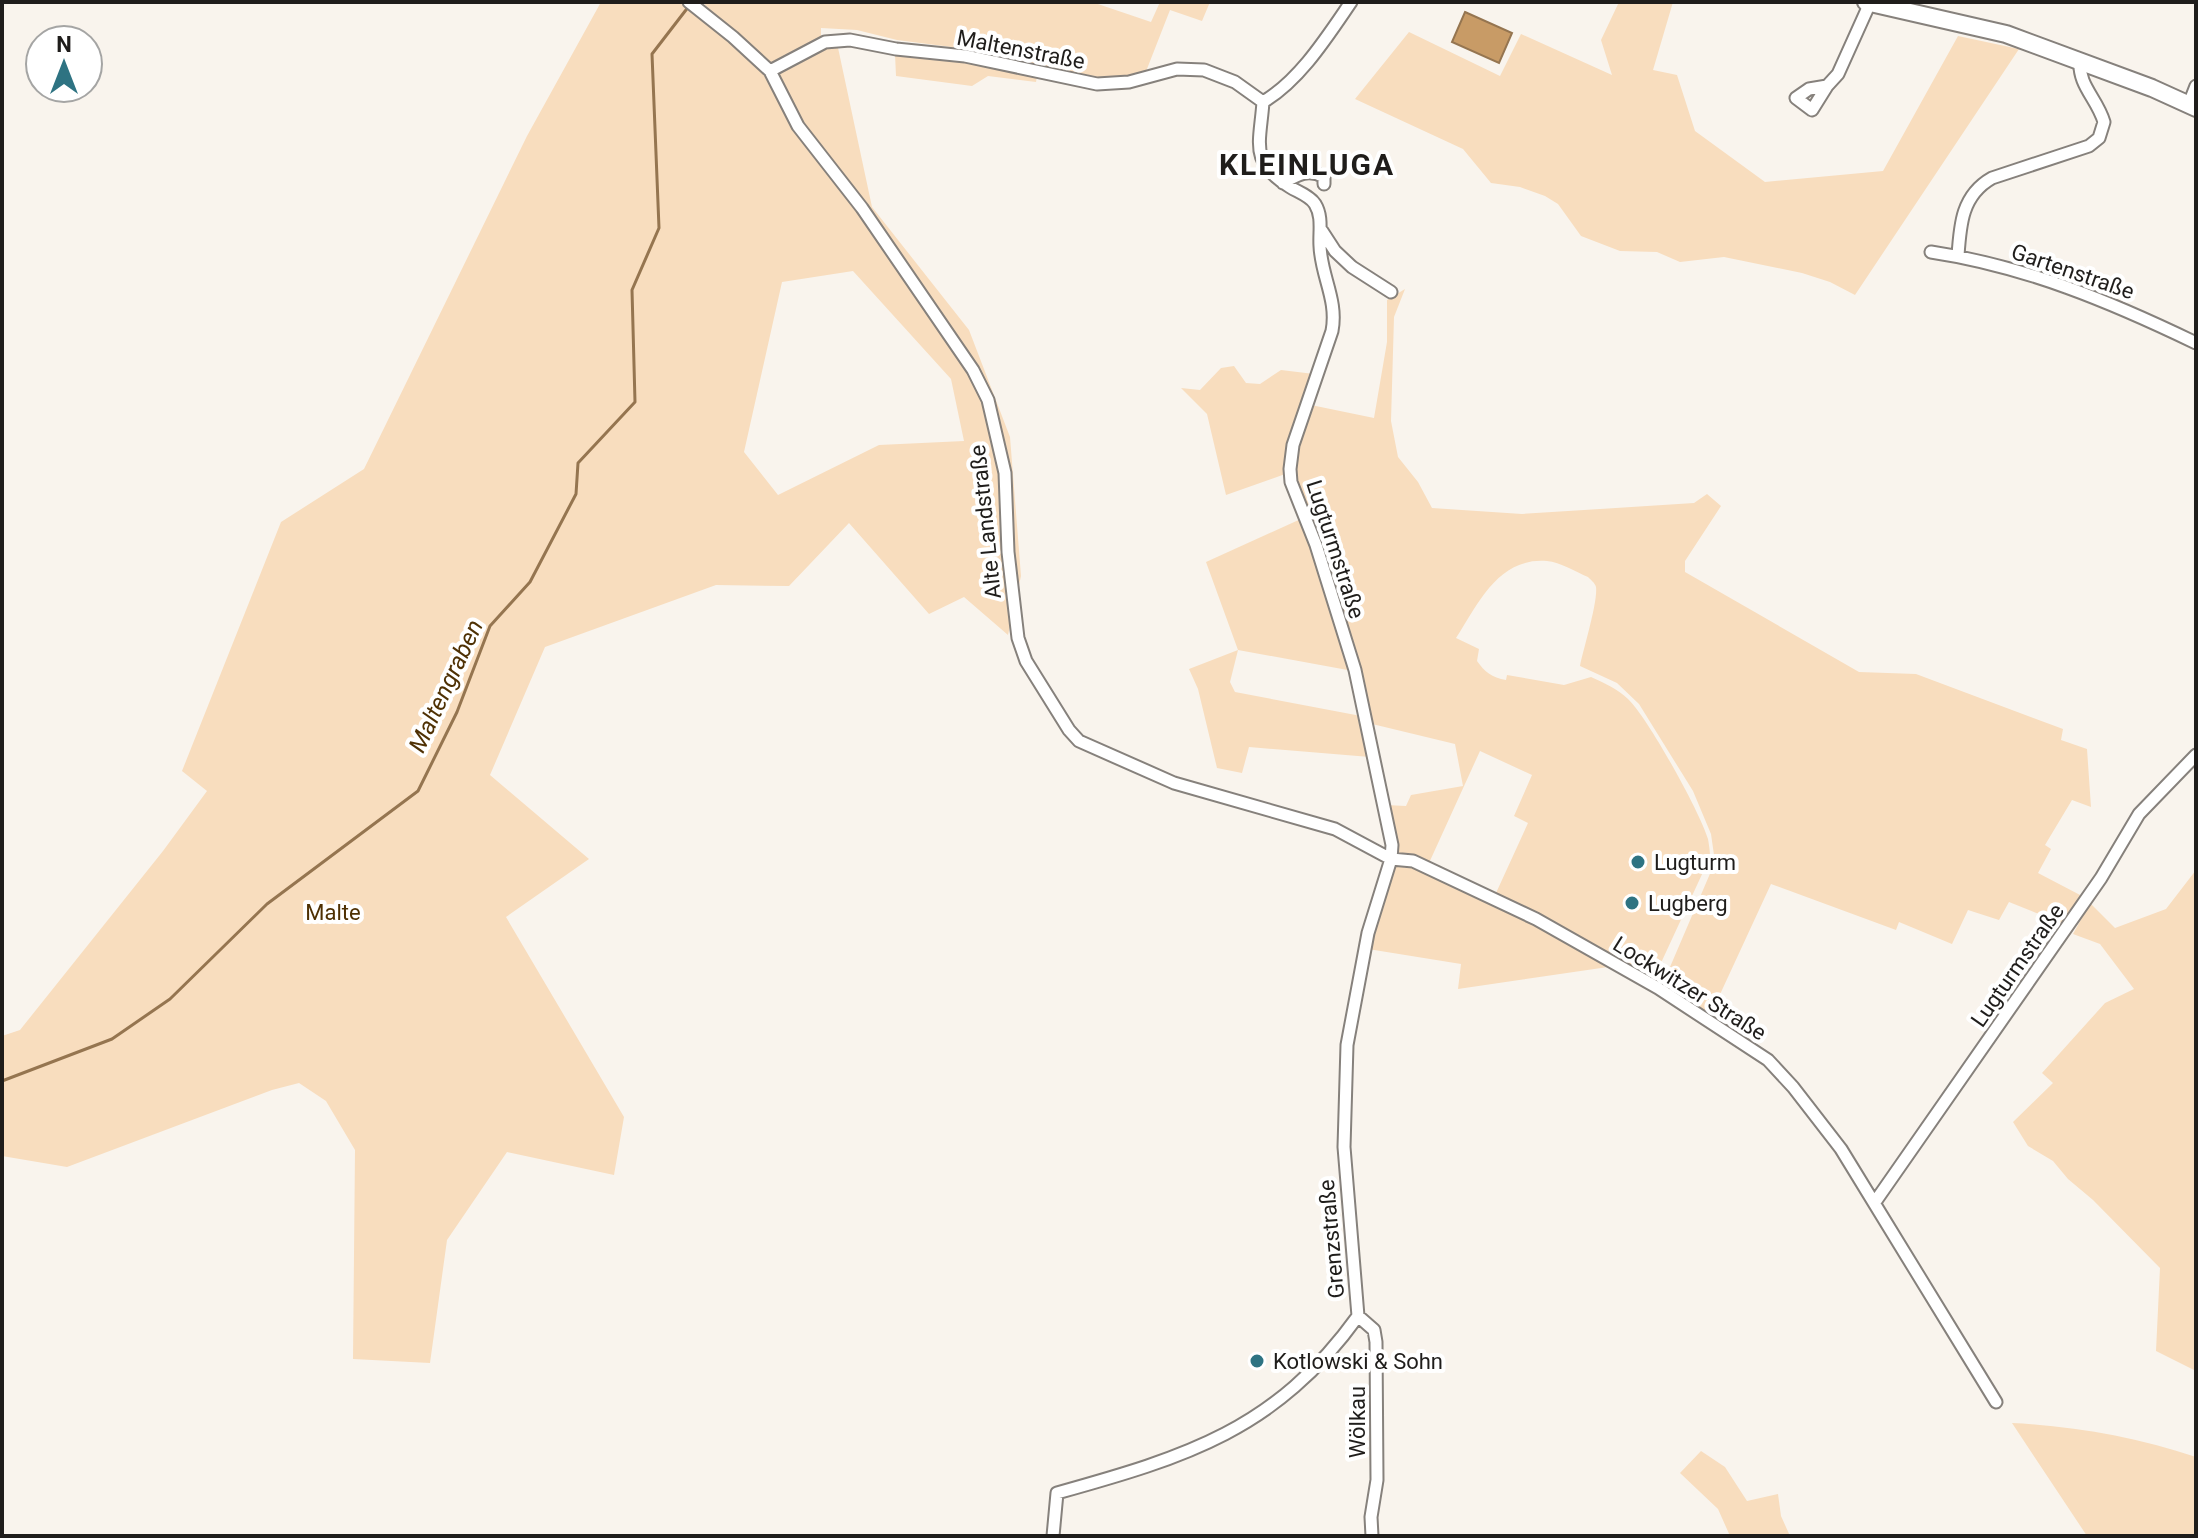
<svg xmlns="http://www.w3.org/2000/svg" width="2198" height="1538" viewBox="0 0 2198 1538" font-family="Roboto,sans-serif">
<rect width="100%" height="100%" fill="#f9f4ed"/>
<path fill="#f8ddbe" fill-rule="evenodd" d="M601,2h83l83,74 39,54 -31,-58 62,-29 35,164 97,123 41,107 11,139 -13,59 -44,-38 -35,17 -80,-91 -60,63 -73,-1 -171,62 -55,128 99,84 -83,58 118,200 -10,58 -107,-23 -60,88 -17,123 -77,-4 2,-209 -29,-49 -27,-18 -27,7 -205,77 -65,-11v-120l18,-6 143,-179 44,-60 -25,-20 99,-249 83,-53 163,-333zM853,271l98,108 13,62 -85,4 -101,50 -34,-43 38,-170z
M702,2h390l59,20 9,-20h50l-8,19 -32,-11 -25,64 -48,6 -130,-31 -70,-9 -40,-10 -36,-2v11l-46,27 -6,-1z
M1619,2h54l-20,68 24,5 18,56 70,51 118,-11 75,-135 61,13 -164,246 -25,-13 -28,-9 -78,-16 -44,5 -23,-10 -37,-1 -39,-15 -23,-32 -13,-8 -25,-9 -29,-4 -28,-34 -108,-50 54,-67 91,44 21,-42 91,41 -11,-35z
M895,54l71,8 71,14 -1,6 -48,-6 -16,10 -76,-10z
M1405,289l-11,28 -3,104 7,36 20,25 14,26 90,6 172,-11 13,-9 14,12 -36,55v11l174,100 57,2 147,55 -2,11 26,9 4,58 -19,-7 -27,45 6,4 -13,24 44,23 -16,29 -57,-23 -10,18 -31,-10 -16,34 -53,-22 -3,8 -125,-46 -61,132 -42,-25 -1,-17 48,-112 -4,-28 -18,-43 -54,-87 -22,-21 -37,-17c3,-16 18,-64 16,-79 -1,-4 -5,-7 -8,-10 -12,-5 -28,-15 -41,-16 -49,-4 -69,43 -91,77l23,11 -2,12c7,10 15,17 29,19l1,-5 57,10 27,-8c13,6 27,12 37,22 20,19 72,113 80,140 1,6 2,12 2,18l-56,121 -9,2 -149,-87 32,-70 -14,-7 18,-41 -52,-24 -51,112 -16,-9 -17,-1 -10,-48 20,1 5,-11 52,-9 -8,-42 -87,-21 -73,-237 -1,-33 17,-48 63,13 13,-76v-42z
M1234,366l12,17 14,1 21,-14 33,4 -26,99 -62,22 -19,-81 -26,-26 19,2 21,-22z
M1303,518l50,153 -115,-21 -8,32 5,10 126,24 9,41 -121,-10 -7,26 -25,-5 -19,-79 -9,-20 49,-19 -32,-88z
M1412,865l123,58 73,44 -150,22 3,-25 -93,-15 27,-82z
M2196,870v501l-40,-20 4,-83 -67,-68 -25,-21 -15,-18 -25,-15 -15,-24 40,-39 -11,-10 63,-70 29,-14 -34,-45 -27,-10 17,-31 25,25 51,-19z
M2012,1423c62,3 125,14 184,34v79h-109z
M1701,1451l24,16 22,34 31,-7 3,22 9,20h-60l-12,-27 -38,-36z"/>
<path fill="#c89b66" stroke="#957550" stroke-width="2" d="M1465,12l47,21 -13,30 -47,-21z"/>
<g fill="none" stroke-linecap="round" stroke-linejoin="round">
<path stroke="#957550" stroke-width="3" d="M2,1081l110,-42 58,-40 97,-95 151,-113 39,-79 33,-86 40,-44 46,-88 2,-31 57,-61 -3,-112 27,-62 -7,-174 37,-48"/>
<g stroke="#86817c" stroke-width="15">
<path id="minor" d="M689,2l44,35 37,34 28,55 64,82 111,162 15,30 17,73 3,79 10,86 8,23 43,69 10,11 95,42 161,46 56,30 22,2 123,58 122,69 110,72 25,27 48,62 155,253
M770,71l55,-29 25,-2 46,9 69,7 132,28 32,-2 48,-13 27,1 31,12 28,20
M1827,86l-15,24 -16,-12 13,-9 18,-3 11,-12 32,-71
M1263,102c37,-22 64,-65 88,-100
M2189,104l7,-18
M1283,183c14,-8 25,-15 41,-6v7
M1322,231l13,20 17,16 39,25
M1931,252c94,14 180,50 265,91
M1958,256c2,-32 4,-61 34,-78l97,-32 10,-8 5,-16c-7,-24 -26,-36 -24,-62
M1875,1202l226,-324 38,-64 57,-59
M1358,1316l16,14 2,12 1,138 -6,37 1,19
M1053,1536l4,-43c129,-36 219,-63 301,-177l-14,-169 3,-102 21,-112 23,-74 1,-14 -37,-175 -39,-125 -25,-63 -1,-13 3,-24 39,-114c6,-31 -11,-55 -12,-85 -1,-14 3,-29 -5,-42 -5,-8 -17,-12 -25,-17 -41,-25 -30,-43 -27,-85"/>
</g>
<g stroke="#86817c" stroke-width="20">
<path id="secondary" d="M1866,2l140,32 146,54 44,20"/>
</g>
<use href="#minor" stroke="#fff" stroke-width="11"/>
<use href="#secondary" stroke="#fff" stroke-width="16"/>
</g>
<g fill="#2e7382" stroke="#fff" stroke-width="3">
<circle cx="1638" cy="862" r="8"/>
<circle cx="1632" cy="903" r="8"/>
<circle cx="1257" cy="1361" r="8"/>
</g>
<g text-anchor="middle" stroke-width="8" stroke-linejoin="round" paint-order="stroke">
<g font-size="22" fill="#1f1d1b" stroke="#fff">
<text transform="translate(1021 49) rotate(11)" y="8">Maltenstraße</text>
<text transform="translate(2073 271) rotate(19)" y="8">Gartenstraße</text>
<text transform="translate(985 522) rotate(-96)" y="8">Alte Landstraße</text>
<text transform="translate(1336 549) rotate(72)" y="8">Lugturmstraße</text>
<text transform="translate(2017 965) rotate(-55)" y="8">Lugturmstraße</text>
<text transform="translate(1690 988) rotate(32)" y="8">Lockwitzer Straße</text>
<text transform="translate(1331 1239) rotate(-95)" y="8">Grenzstraße</text>
<text transform="translate(1357 1422) rotate(-90)" y="8">Wölkau</text>
</g>
<g font-size="22" fill="#1f1d1b" stroke="#fff" text-anchor="start">
<text x="1654" y="870">Lugturm</text>
<text x="1648" y="911">Lugberg</text>
<text x="1273" y="1369">Kotlowski &amp; Sohn</text>
</g>
<g font-size="22" fill="#4e3003" stroke="#fff">
<text x="333" y="920">Malte</text>
</g>
<g font-size="24" font-style="italic" fill="#4f3104" stroke="#fff">
<text transform="translate(446 686) rotate(-65)" y="8">Maltengraben</text>
</g>
<g font-size="30" font-weight="bold" letter-spacing="2" fill="#1f1d1b" stroke="#fff">
<text x="1307" y="175">KLEINLUGA</text>
</g>
</g>
<rect width="2198" height="1538" fill="none" stroke="#1f1d1b" stroke-width="8"/>
<g transform="translate(64 64)"><circle r="38" fill="#ffffff" stroke="#a5a5a4" stroke-width="2"/>
<path d="M0-6L14 30L0 20L-14 30Z" fill="#2e7382"/>
<text y="-12" font-size="22" font-weight="bold" text-anchor="middle" fill="#1f1d1b">N</text>
</g>
</svg>
